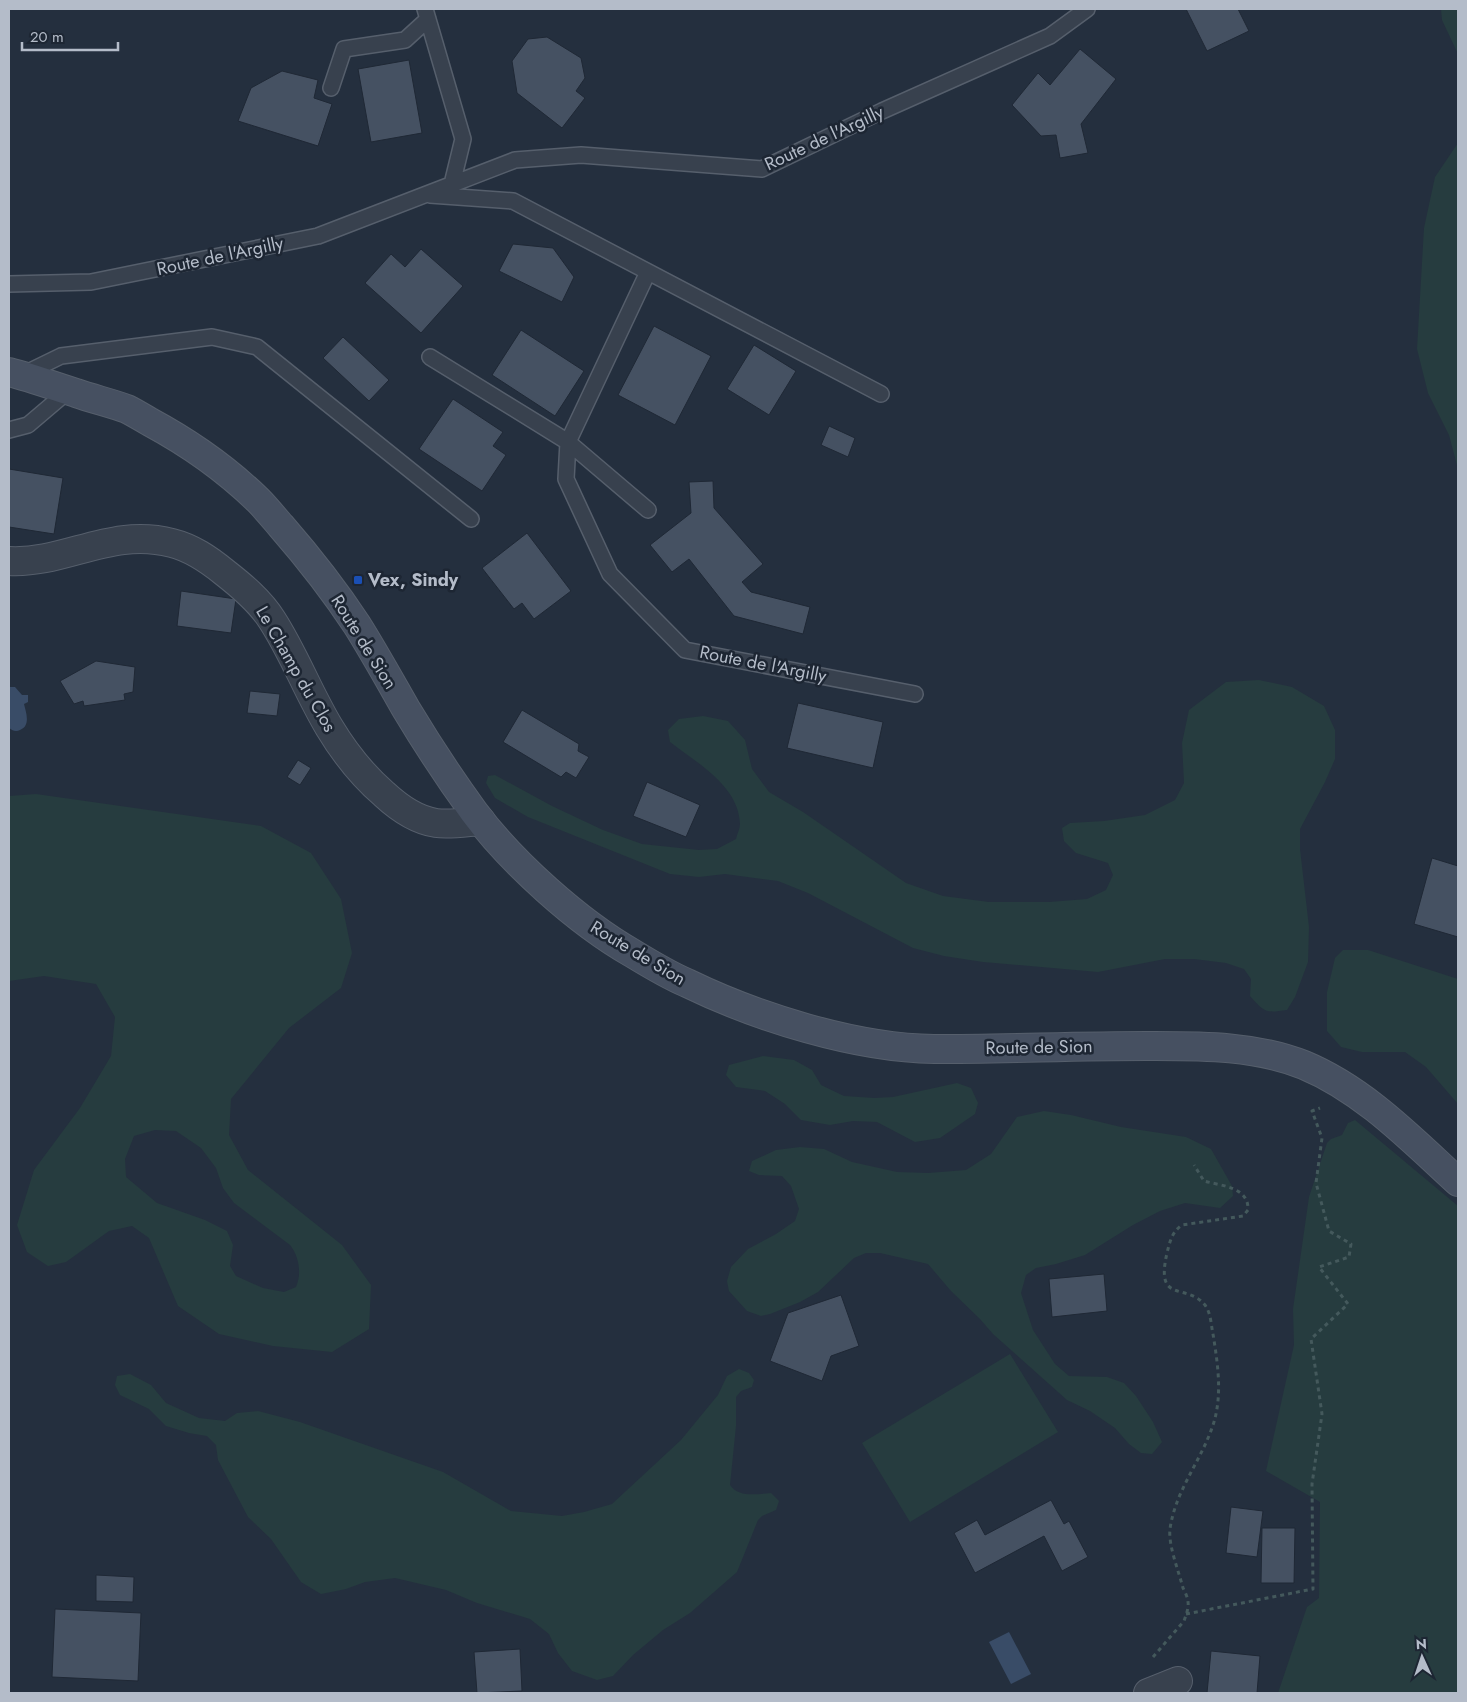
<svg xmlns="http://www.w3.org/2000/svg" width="1467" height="1702" viewBox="0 0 1467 1702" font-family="Jost,sans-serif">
<rect width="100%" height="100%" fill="#242f3e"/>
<path fill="#263c3f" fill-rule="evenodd" d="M1441,9h17v45l-16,-34z
M1458,143v326l-9,-34 -21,-42 -11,-44 7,-121 11,-51z
M1259,680l33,7 32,19 11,24v29l-10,23 -25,47v20l9,78 -1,35 -13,35 -8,13c-21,3 -22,3 -37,-14l1,-17 -7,-10 -18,-6 -32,-4h-29l-67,13 -115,-10 -39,-6 -31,-8 -105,-55 -30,-12 -53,-7 -26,3 -29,-3 -142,-57 -33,-19 -9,-15 2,-7 7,-1 57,31 51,24 39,14 57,6 18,-1 19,-10c1,-5 4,-10 4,-15 -1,-38 -43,-61 -70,-82l-2,-12 11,-11 24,-3 25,5 17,19 7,29 17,23 34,20 103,71 37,13 46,6h60l38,-3 19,-9 7,-15 -5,-12 -32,-10 -12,-12 -2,-13 8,-5 34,-2 41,-6 30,-15 9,-17 -2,-40 7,-33 37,-28z
M36,794l225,32 50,27 30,46 11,54 -11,35 -52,40 -58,71 -2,36 19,35 94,75 29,40 -2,44 -37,23 -59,-6 -54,-12 -41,-28 -29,-68 -17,-12 -23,5 -43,31 -18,4 -21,-14 -10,-27 17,-55 46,-62 31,-52 4,-39 -19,-33 -52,-8 -35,5v-185zM155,1130l21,1 25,17 15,20 7,20 11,15 56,42c9,11 12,29 6,42l-12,5 -21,-4 -27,-12 -6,-10 3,-21 -6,-14 -22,-11 -48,-17 -31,-26 -1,-18 9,-23z
M1343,950h25l90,29v125l-32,-37 -21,-15h-43l-21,-5 -14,-16v-39l8,-34z
M763,1056l31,4 18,10 9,15 23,11 30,2 19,-1 64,-14 14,5 7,15 -3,11 -35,24 -25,4 -38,-20 -24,-1 -23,4 -29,-5 -16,-16 -20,-13 -29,-4 -10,-12 3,-10z
M1044,1111l27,4 50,12 65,10 25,12 21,37 1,10 -13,12 -35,-5 -25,8 -27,14 -48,30 -29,9 -20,4 -10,7 -5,18 12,37 22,34 14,12 38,1 17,6 12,13 17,26 9,20 -10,12 -11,-1 -12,-9 -14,-16 -25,-17 -23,-11 -74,-66 -13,-15 -29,-28 -23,-27 -48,-11h-14l-12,5 -36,34 -18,10 -30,12 -9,2 -14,-5 -18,-20 -2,-10 4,-14 17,-18 28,-15 19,-13 4,-12 -8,-23 -9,-10 -23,-1 -10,-4 3,-10 24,-11 24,-3 24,2 28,13 45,10 31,1 38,-3 25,-16 26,-37z
M1355,1120l103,86v487h-180l29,-86 12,-9 1,-96 -54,-31 28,-126 -1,-36 16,-112 18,-54 4,-4 11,-4 6,-12z
M1010,1354l48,78 -148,90 -48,-79z
M739,1369l10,4 5,7 -2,7 -11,4 -5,6v29l-6,59c9,13 27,9 41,8l8,8 -3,9 -14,6 -4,4 -21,52 -47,41 -27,17 -30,25 -20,21 -16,4 -25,-9 -14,-18 -9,-19 -19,-15 -53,-16 -31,-13 -51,-12 -30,4 -19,7 -25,5 -20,-12 -30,-43 -23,-22 -30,-57 -2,-15 -9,-9 -18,-3 -23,-7 -17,-17 -29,-14 -5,-10 2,-9 13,-2 21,11 15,18 33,15 26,3 12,-8 21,-2 42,11 143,50 68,39 51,5 22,-4 28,-8 69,-64 37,-45 9,-19z"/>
<path fill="#394c67" d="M9,687h6l7,8h6v7l-4,2c2,8 7,22 -4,26 -4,2 -7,1 -11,-2z
M1009,1632l22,42 -20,10 -22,-42z"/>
<path fill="#455162" stroke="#1f2835" d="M1186,9h52l11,22 -42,20z
M547,37l34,21 4,20 -9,13 9,7 -23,30 -45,-35 -5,-32 16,-22z
M1080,49l36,30 -35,45 7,29 -28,5 -4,-23 -15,1 -29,-31 26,-32 12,12z
M409,60l13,73 -51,9 -13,-73z
M282,71l36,9 -4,18 18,6 -14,42 -80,-25 13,-33z
M513,244l40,4 21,29 -12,25 -63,-31z
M421,249l42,37 -42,47 -56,-50 26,-29 14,13z
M654,326l57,30 -36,69 -57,-30z
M521,330l63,41 -29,45 -63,-41z
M343,337l46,43 -20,21 -46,-43z
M754,345l42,26 -27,44 -42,-26z
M453,399l50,33 -10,14 13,9 -24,36 -63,-42z
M829,426l26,12 -7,19 -27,-12z
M9,469l54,9 -9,56 -45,-7z
M713,481l1,27 49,56 -21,18 9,10 59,15 -7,27 -69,-18 -45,-57 -17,13 -22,-27 41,-32 -2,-31z
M527,533l44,58 -37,28 -12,-16 -8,6 -32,-41z
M181,591l55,8 -5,34 -54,-7z
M96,661l39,6 -2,25 -9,2 1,6 -41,6 -1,-5 -9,3 -14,-23z
M250,691l30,3 -3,22 -30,-3z
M798,703l85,19 -10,46 -86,-20z
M522,710l57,34 -1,7 11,6 -13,21 -10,-6 -5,5 -58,-35z
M298,760l13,8 -11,17 -13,-8z
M647,782l53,23 -14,32 -53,-21z
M1432,858l26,8v71l-44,-13z
M1104,1274l3,37 -55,6 -3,-38z
M841,1295l18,51 -28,10 -9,25 -52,-20 18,-48z
M1051,1500l13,24 5,-3 19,36 -26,14 -18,-35 -69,37 -21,-40 23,-13 8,15z
M1231,1507l32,4 -6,46 -31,-4z
M1262,1528h33l-1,55h-33z
M96,1575l38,2 -1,25 -37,-1z
M55,1609l86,4 -3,68 -86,-4z
M520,1649l2,42 -45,2 -3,-41z
M1211,1651l49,5 -3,37h-50z"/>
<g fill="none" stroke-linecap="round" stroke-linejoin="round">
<g stroke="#565f6c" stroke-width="18">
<path id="service" d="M425,9l38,130 -11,45
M331,88l13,-39 61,-9 23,-21
M430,195l83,6 368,193
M648,272l-80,170 -2,37 44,95 75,76 230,44
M9,284l82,-2 227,-46 197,-76 66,-5 181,14 120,-58 168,-75 37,-27
M430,357l138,85 80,68
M22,375l39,-19 151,-19 45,10 214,172
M9,430l19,-5 40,-34"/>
</g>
<g stroke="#565f6c" stroke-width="30">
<path id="minor" d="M9,561c57,3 102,-34 163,-18 20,5 36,16 52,29 18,14 36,29 48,48 22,34 36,72 57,107 15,25 33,48 55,67 14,13 32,26 52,29 14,2 31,-1 45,-2
M1148,1693l30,-12"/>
</g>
<g stroke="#565f6c" stroke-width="30">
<path id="secondary" d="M9,372c23,6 45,14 67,21 17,6 35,10 51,16 8,4 16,9 23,13 39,21 76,47 108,78 8,8 16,18 23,26 27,31 53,64 76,99 17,27 33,56 49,84 21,35 44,70 68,103 38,51 104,110 158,141 18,11 36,22 55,30 70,34 168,65 247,66 71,0 141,-3 212,-3 53,0 108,-1 158,19 60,25 107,74 154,117"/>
</g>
<path stroke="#44595c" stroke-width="3" stroke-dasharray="4 4" stroke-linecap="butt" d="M1186,1614l127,-25 -1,-105 10,-70 -11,-75 37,-35 -29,-37 30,-10 2,-13 -22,-13 -13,-48 6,-45 -10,-27 8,-3
M1153,1657l31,-36c2,-6 5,-13 4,-19 0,-4 -3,-10 -5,-14 -4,-16 -15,-43 -13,-59 5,-37 30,-67 42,-101 11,-30 6,-63 1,-94 -2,-9 -2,-21 -8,-29 -19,-23 -50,0 -38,-52 3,-12 5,-21 15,-28l61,-9 5,-6c1,-23 -26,-24 -44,-29l-10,-16"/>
<use href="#service" stroke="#38414e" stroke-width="15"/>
<use href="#minor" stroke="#38414e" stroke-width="28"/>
<use href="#secondary" stroke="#465061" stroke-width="28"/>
</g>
<rect fill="#1a4fb4" stroke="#1d2633" stroke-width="2" x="353" y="575" width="10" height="10" rx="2.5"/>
<g text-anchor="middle" stroke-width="5" stroke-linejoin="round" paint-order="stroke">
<g font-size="18" fill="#b4bcc9" stroke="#1d2633">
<text transform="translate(824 138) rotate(-25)" y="6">Route de l'Argilly</text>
<text transform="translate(220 256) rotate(-12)" y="6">Route de l'Argilly</text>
<text transform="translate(364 642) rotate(58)" y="6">Route de Sion</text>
<text transform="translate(763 664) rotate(11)" y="6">Route de l'Argilly</text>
<text transform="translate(296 669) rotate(60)" y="6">Le Champ du Clos</text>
<text transform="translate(638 953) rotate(31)" y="6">Route de Sion</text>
<text transform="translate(1039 1047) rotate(-1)" y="6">Route de Sion</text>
</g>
<g font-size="18" font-weight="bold" fill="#b4bcc9" stroke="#1d2633" text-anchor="start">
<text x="368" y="586">Vex, Sindy</text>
</g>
</g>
<rect width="1467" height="1702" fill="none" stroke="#b4bcc9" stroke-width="20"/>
<g transform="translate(1422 1657) rotate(357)" stroke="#1d2633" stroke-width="4" paint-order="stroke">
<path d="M0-4L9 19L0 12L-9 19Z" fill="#b4bcc9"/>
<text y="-8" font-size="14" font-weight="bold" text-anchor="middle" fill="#b4bcc9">N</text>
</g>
<path d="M22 42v8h96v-8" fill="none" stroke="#b4bcc9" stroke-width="2.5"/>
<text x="30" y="42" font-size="15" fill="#b4bcc9" stroke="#1d2633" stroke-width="4" paint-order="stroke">20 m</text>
</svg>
